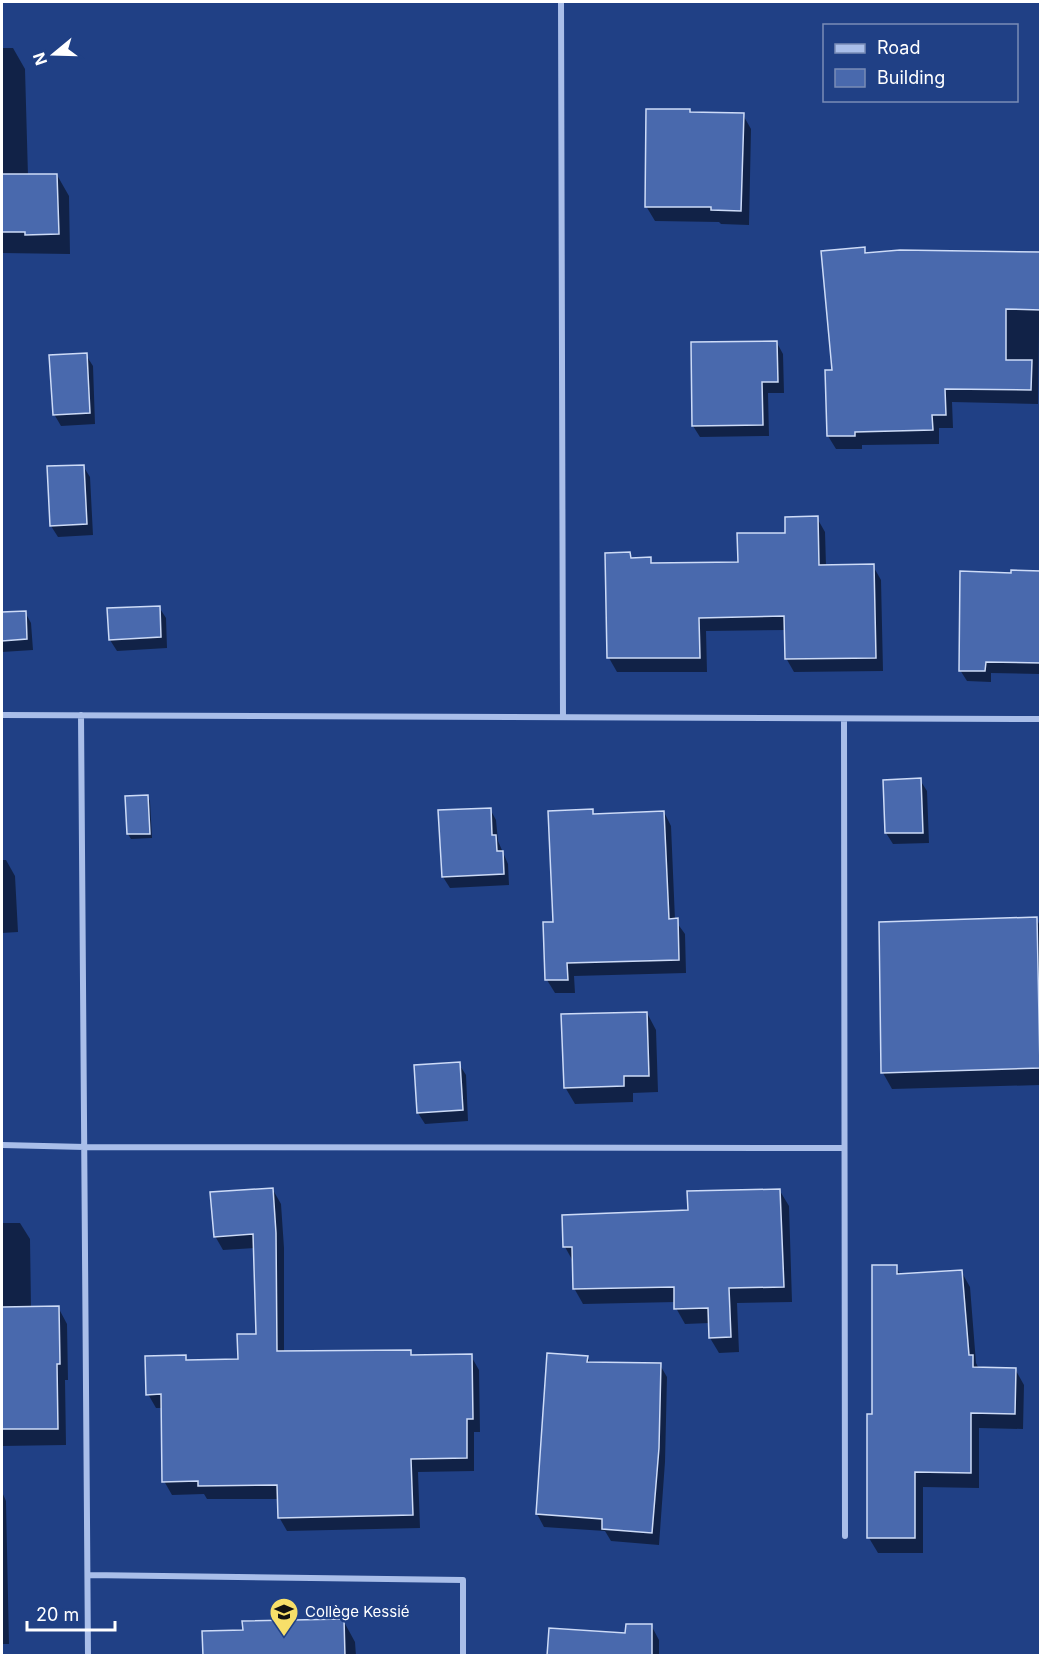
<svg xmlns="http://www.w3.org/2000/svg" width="1042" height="1657" viewBox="0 0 1042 1657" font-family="Inter,sans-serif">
<rect width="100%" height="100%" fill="#204085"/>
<path fill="#0007" d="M2,48h11l12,21 3,107 29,-1 12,21 1,58 -68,-1z
M691,113l52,2 8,14 -2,96 -28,-1 -2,-2 -64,-1 -9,-15z
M864,249l3,5 173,-1 -2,151 -86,-2 1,26h-14v16l-77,1v4h-26l-8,-13 5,-64z
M777,343l6,11 1,39h-16l1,43 -69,1 -7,-11z
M86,355l7,11 2,58 -34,2 -7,-12z
M83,466l7,11 3,58 -35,2 -7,-11z
M817,518l8,14 1,34h47l8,14 2,91 -89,1 -8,-14v-28l-80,1 1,41h-90l-8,-14 21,-104 3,5h17l3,6 86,-2z
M1040,572v102l-49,-1v9l-24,-1 -7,-11 52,-96z
M159,607l7,11 1,30 -50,3 -7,-11z
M25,612l6,11 2,27 -31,2v-39z
M920,780l7,11 2,52 -36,1 -7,-11z
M147,796l3,5 2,37 -21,1 -3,-5z
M490,809l6,11 2,21 10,23 1,21 -59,3 -7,-11z
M592,811l3,5 69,-4 7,14 4,94 10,14 1,39 -112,3 1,17h-20l-8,-13 7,-57z
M2,860h4l9,16 3,56 -16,1z
M1036,918l4,8v159l-148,4 -9,-16z
M647,1013l9,17 2,62 -25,1v9l-58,2 -10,-17z
M459,1064l7,11 2,46 -43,3 -7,-11z
M273,1190l8,14 3,44v104h126l3,5 58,-1 8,14 1,62h-6v39l-56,1 2,56 -133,3 -8,-14v-18h-72l-3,-5 -32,1 -8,-14 -2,-73h-6l-8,-14 37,-37 3,4 52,-1 17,-25 -2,-87 -32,2 -8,-14z
M780,1191l9,15 3,96 -55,1 2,49 -20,1 -9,-15v-15l-25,1 -9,-16v-6l-93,2 -9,-16v-25l-9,-16 124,-36z
M2,1223h18l10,16 1,69 27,-1 9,17 1,56h-3l1,65 -64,1z
M896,1267l5,8 60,-4 9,16 6,76 3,6h36l9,16 -1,44 -44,-1v60l-56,-1v66h-45l-9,-15 5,-122z
M587,1357l4,7 69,1 7,12 -2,85 -6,83 -48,-4 -6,-10 -61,-4 -7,-13z
M2,1492l4,9 3,143h-7z
M343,1620l12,22 1,14h-151l39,-25z
M651,1625l8,15v16h-110l78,-22z"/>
<path fill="#4969ad" stroke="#cddbf7" stroke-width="1.5" d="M646,109h44v3l54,1 -3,98 -30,-1v-3h-66z
M2,174h55l2,60 -34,1v-3h-23z
M865,247v6l35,-3 141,2v58l-35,-1v51h26l-1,30 -86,-1 1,26h-14l1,15 -78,2v4h-28l-2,-66h7l-11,-119z
M777,341l1,41h-16l1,43 -71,1 -1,-84z
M87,353l3,60 -37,2 -4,-60z
M84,465l3,59 -37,2 -3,-60z
M818,516l1,49 55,-1 2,94 -91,1 -1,-43 -85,2 1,40h-93l-2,-105 25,-1 1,6 20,-1v6l87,-1 -1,-29h48v-16z
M1011,570l30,1v92l-55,-1 -1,9h-26l1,-100 51,2z
M160,606l1,31 -52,3 -2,-32z
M26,611l1,28 -25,2v-29z
M921,778l2,55h-38l-2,-53z
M148,795l2,39h-23l-2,-38z
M491,808l1,27h4l1,16h6l1,23 -62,3 -4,-67z
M593,809v5l71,-3 5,108 9,-1 1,42 -112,3 1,17h-23l-2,-58h10l-5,-111z
M1037,917l3,151 -159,5 -2,-151z
M647,1012l2,64h-25v10l-60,2 -3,-74z
M460,1062l3,48 -46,3 -3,-48z
M273,1188l3,45 1,118 134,-1v5l61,-1 1,65h-6v39l-56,1 2,56 -135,3 -1,-33 -79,1v-5l-36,1 -1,-88 -15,1 -1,-39 41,-1v5l52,-1 -1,-25h19l-3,-100 -39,3 -4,-45z
M780,1189l4,98 -55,1 2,49 -22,1 -1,-30 -34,1v-22l-101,2 -1,-42h-9l-1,-32 126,-5 -1,-19z
M872,1265h25v9l65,-4 7,85h4v12l43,1 -1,46 -44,-1v60l-56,-1v66h-48v-124h5z
M59,1306l1,58h-3l1,65h-56v-122z
M547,1353l41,3 -1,6 74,1 -2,85 -7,85 -50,-4v-10l-66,-5z
M344,1619l1,37h-142l-1,-25 41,-1 -1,-9z
M626,1624h26v32h-105l2,-28 76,5z"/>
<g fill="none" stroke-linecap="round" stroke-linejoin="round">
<path stroke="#a9bee9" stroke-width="6" d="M561,2l2,715
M2,715l1038,4
M81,715l7,941
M844,719l1,817
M2,1145l83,2 759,1
M88,1575l375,5v76"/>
</g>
<defs>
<g id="university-pin" transform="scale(1.5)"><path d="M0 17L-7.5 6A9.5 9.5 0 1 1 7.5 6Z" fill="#f7df69" stroke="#204085"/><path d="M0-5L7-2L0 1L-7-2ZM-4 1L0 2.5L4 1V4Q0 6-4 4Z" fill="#111"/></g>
</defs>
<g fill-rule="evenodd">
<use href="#university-pin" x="284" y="1612"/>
</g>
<g text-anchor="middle" stroke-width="5" stroke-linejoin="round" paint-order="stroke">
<g font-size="15" fill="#fff" stroke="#204085" text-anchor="start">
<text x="305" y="1617">Collège Kessié</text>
</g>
</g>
<rect width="1042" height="1657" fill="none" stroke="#ffffff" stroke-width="6"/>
<rect x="823" y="24" width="195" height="78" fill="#204085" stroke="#798cb6" stroke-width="1.5"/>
<rect x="835" y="44" width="30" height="9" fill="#a9bee9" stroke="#798cb6" stroke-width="1.5"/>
<text x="877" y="54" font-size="18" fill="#ffffff">Road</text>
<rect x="835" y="69" width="30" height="18" fill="#4969ad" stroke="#798cb6" stroke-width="1.5"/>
<text x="877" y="84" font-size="18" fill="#ffffff">Building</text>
<g transform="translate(54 54) rotate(251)" stroke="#204085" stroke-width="4.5" paint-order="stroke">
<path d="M0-4.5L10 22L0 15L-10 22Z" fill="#ffffff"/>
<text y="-9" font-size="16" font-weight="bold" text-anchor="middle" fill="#ffffff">N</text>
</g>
<path d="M27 1621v9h88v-9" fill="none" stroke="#ffffff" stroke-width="3"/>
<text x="36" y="1621" font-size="18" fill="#ffffff" stroke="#204085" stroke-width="4.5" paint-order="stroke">20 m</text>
</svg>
